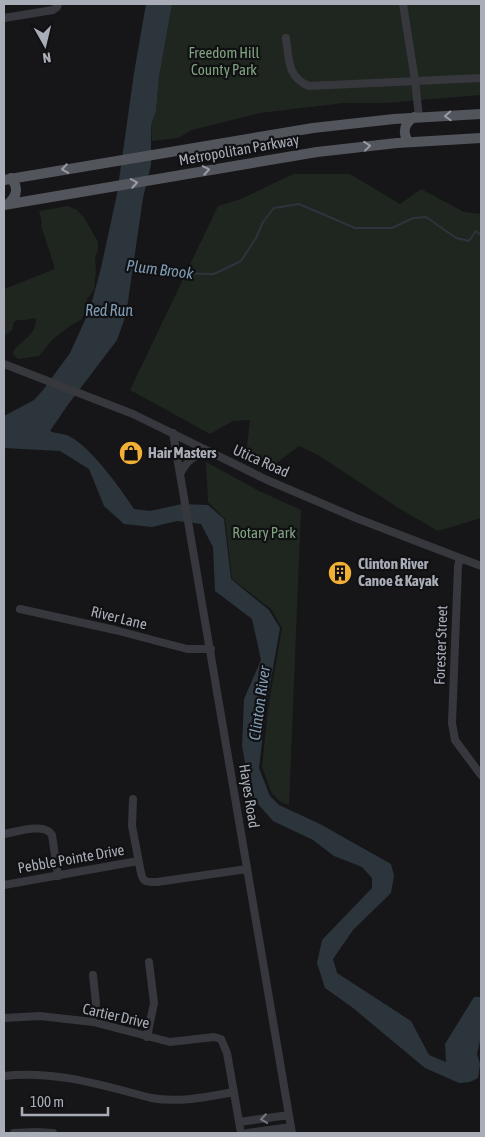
<svg xmlns="http://www.w3.org/2000/svg" width="485" height="1137" viewBox="0 0 485 1137" font-family="'Asap Condensed',sans-serif">
<rect width="100%" height="100%" fill="#161618"/>
<path fill="#1e261f" d="M172,4h309v91l-96,8h-41l-84,10 -68,17 -14,8 -26,3 -1,-16 5,-13 3,-35z
M293,174h57l50,30 21,-15 43,23 17,2v304l-43,13 -38,-22 -82,-54 -19,-9 -28,21 -25,-12 4,-35 -17,1 -23,13 -80,-44 88,-184 23,-7z
M68,206l9,4 8,9 13,23v9l-3,6 1,15 -2,18 -7,9 -1,13 -5,8 -11,6 -18,14 -13,16 -21,3 -5,-5v-2c9,-13 23,-16 23,-33l-2,-1 -9,2h-8l-3,2 -2,8 -8,6v-47l51,-20 -14,-44 1,-2 -3,-12z
M206,462l53,29 42,19 -12,295 -8,-3 -9,-8 -10,-27 6,-59 14,-80 -11,-19 -39,-30 -7,-60 -17,-17z"/>
<path fill="#2c353c" d="M146,4h26l-13,73 -3,35 -5,13v40l-8,33 -17,117 -9,25 -50,66 -17,25c6,3 13,2 19,5 22,11 51,52 65,73l16,2 32,-7 26,1 16,14 7,60 38,31 11,18 -14,80 -7,60 11,28 9,9 41,19 71,40 3,12 -3,17 -38,37 -20,29 4,14 74,48 18,34 17,7 -1,-18 29,-47h7v40l-4,17 3,10 -2,14 -8,4 -11,1 -34,-15 -72,-60 -28,-20 -8,-25 5,-23 50,-52v-10l-10,-11 -28,-11 -21,-16 -40,-19 -22,-25 -9,-50 2,-47 17,-39 -9,-41 -37,-28 -2,-44 -12,-23 -24,-3 -25,6 -28,-3 -20,-18 -15,-37 -29,-18 -56,-3v-32l30,-16 9,-10 27,-37 20,-44 11,-41 16,-74 17,-121z"/>
<g fill="none" stroke-linecap="round" stroke-linejoin="round">
<path stroke="#2c353c" stroke-width="2" d="M132,265l38,8 44,1 27,-13 15,-23 7,-16 11,-14 25,-4 56,24h37l21,-10 13,-1 30,21 13,3 7,-10 5,4"/>
<path stroke="#37383d" stroke-width="8" d="M403,4l12,76 4,37
M4,18l49,-8 4,-3 1,-3
M286,38c3,21 1,39 23,48l172,-8
M4,364l129,50 134,66 89,38 125,48
M173,433l119,700
M180,474c7,-13 13,-19 28,-22
M460,558l-2,8 -6,157 3,17 26,35
M20,609l95,21 72,19h24
M133,799l-1,27 9,47c2,10 7,9 16,9l90,-13
M4,834c12,-2 41,-12 48,1l6,41
M4,885l134,-24
M4,1018l36,-2 53,6 77,20 44,-5 7,2 6,14 14,80
M93,1022l3,-19 -3,-28
M147,1037l7,-34 -5,-41
M4,1076c50,-6 98,9 147,22 28,5 55,-1 83,-6
M239,1122l50,-7
M14,1133l22,-1 17,1
M248,1133l43,-6"/>
<path stroke="#53555c" stroke-width="10" d="M408,142c-6,-11 -4,-18 6,-25
M4,180l309,-52 81,-9 87,-5
M8,204c9,-8 11,-16 3,-26
M4,205l313,-53 80,-9 84,-5"/>
</g>
<defs><path id="oneway-chevron" d="M-2-3.5L2.5 0L-2 3.5" fill="none" stroke-width="1.6" stroke-linecap="round" stroke-linejoin="round" transform="scale(1.25)"/></defs>
<g stroke="#979ba6">
<use href="#oneway-chevron" transform="translate(448 116) rotate(177)"/>
<use href="#oneway-chevron" transform="translate(367 146) rotate(-6)"/>
<use href="#oneway-chevron" transform="translate(65 169) rotate(171)"/>
<use href="#oneway-chevron" transform="translate(206 170) rotate(-10)"/>
<use href="#oneway-chevron" transform="translate(134 183) rotate(-10)"/>
</g>
<use stroke="#757881" href="#oneway-chevron" transform="translate(264 1119) rotate(172)"/>
<defs>
<g id="shop-disc" transform="scale(1.25)"><circle r="9.5" fill="#f2b134" stroke="#111113"/><path d="M-5-2.5h2.3a2.7 3.5 0 0 1 5.4 0H5L5.5 6h-11ZM-1.5-2.5h3a1.5 2.3 0 0 0-3 0Z" fill="#111"/></g>
<g id="building-disc" transform="scale(1.25)"><circle r="9.5" fill="#f2b134" stroke="#111113"/><path d="M-4-6H4V6H1V3H-1V6H-4ZM-2.5-4.3h1.7v1.8h-1.7ZM.8-4.3h1.7v1.8H.8ZM-2.5-1h1.7V.8h-1.7ZM.8-1h1.7V.8H.8Z" fill="#111"/></g>
</defs>
<g fill-rule="evenodd">
<use href="#shop-disc" x="131" y="453"/>
<use href="#building-disc" x="340" y="573"/>
</g>
<g text-anchor="middle" stroke-width="4.5" stroke-linejoin="round" paint-order="stroke">
<g font-size="15" fill="#7fa381" stroke="#111113">
<text x="224" y="58">Freedom Hill<tspan x="224" dy="17">County Park</tspan></text>
<text x="264" y="538">Rotary Park</text>
</g>
<g font-size="15" fill="#a8adb8" stroke="#111113">
<text transform="translate(239 150) rotate(-10)" y="5">Metropolitan Parkway</text>
<text transform="translate(261 461) rotate(24)" y="5">Utica Road</text>
<text transform="translate(119 618) rotate(14)" y="5">River Lane</text>
<text transform="translate(441 645) rotate(-88)" y="5">Forester Street</text>
<text transform="translate(249 796) rotate(81)" y="5">Hayes Road</text>
<text transform="translate(71 859) rotate(-10)" y="5">Pebble Pointe Drive</text>
<text transform="translate(116 1016) rotate(13)" y="5">Cartier Drive</text>
</g>
<g font-size="15" font-weight="bold" fill="#a8adb8" stroke="#111113" text-anchor="start">
<text x="148" y="458">Hair Masters</text>
<text x="358" y="569">Clinton River<tspan x="358" dy="17">Canoe &amp; Kayak</tspan></text>
</g>
<g font-size="16" font-style="italic" fill="#7f9bb3" stroke="#111113">
<text transform="translate(160 269) rotate(7)" y="6">Plum Brook</text>
<text x="109" y="316">Red Run</text>
<text transform="translate(259 703) rotate(-82)" y="6">Clinton River</text>
</g>
</g>
<rect width="485" height="1137" fill="none" stroke="#a8adb8" stroke-width="10"/>
<g transform="translate(45 45) rotate(172)" stroke="#111113" stroke-width="4" paint-order="stroke">
<path d="M0-4L9 19L0 12L-9 19Z" fill="#a8adb8"/>
<text y="-8" font-size="14" font-weight="bold" text-anchor="middle" fill="#a8adb8">N</text>
</g>
<path d="M22 1107v8h86v-8" fill="none" stroke="#a8adb8" stroke-width="2.5"/>
<text x="30" y="1107" font-size="15" fill="#a8adb8" stroke="#111113" stroke-width="4" paint-order="stroke">100 m</text>
</svg>
